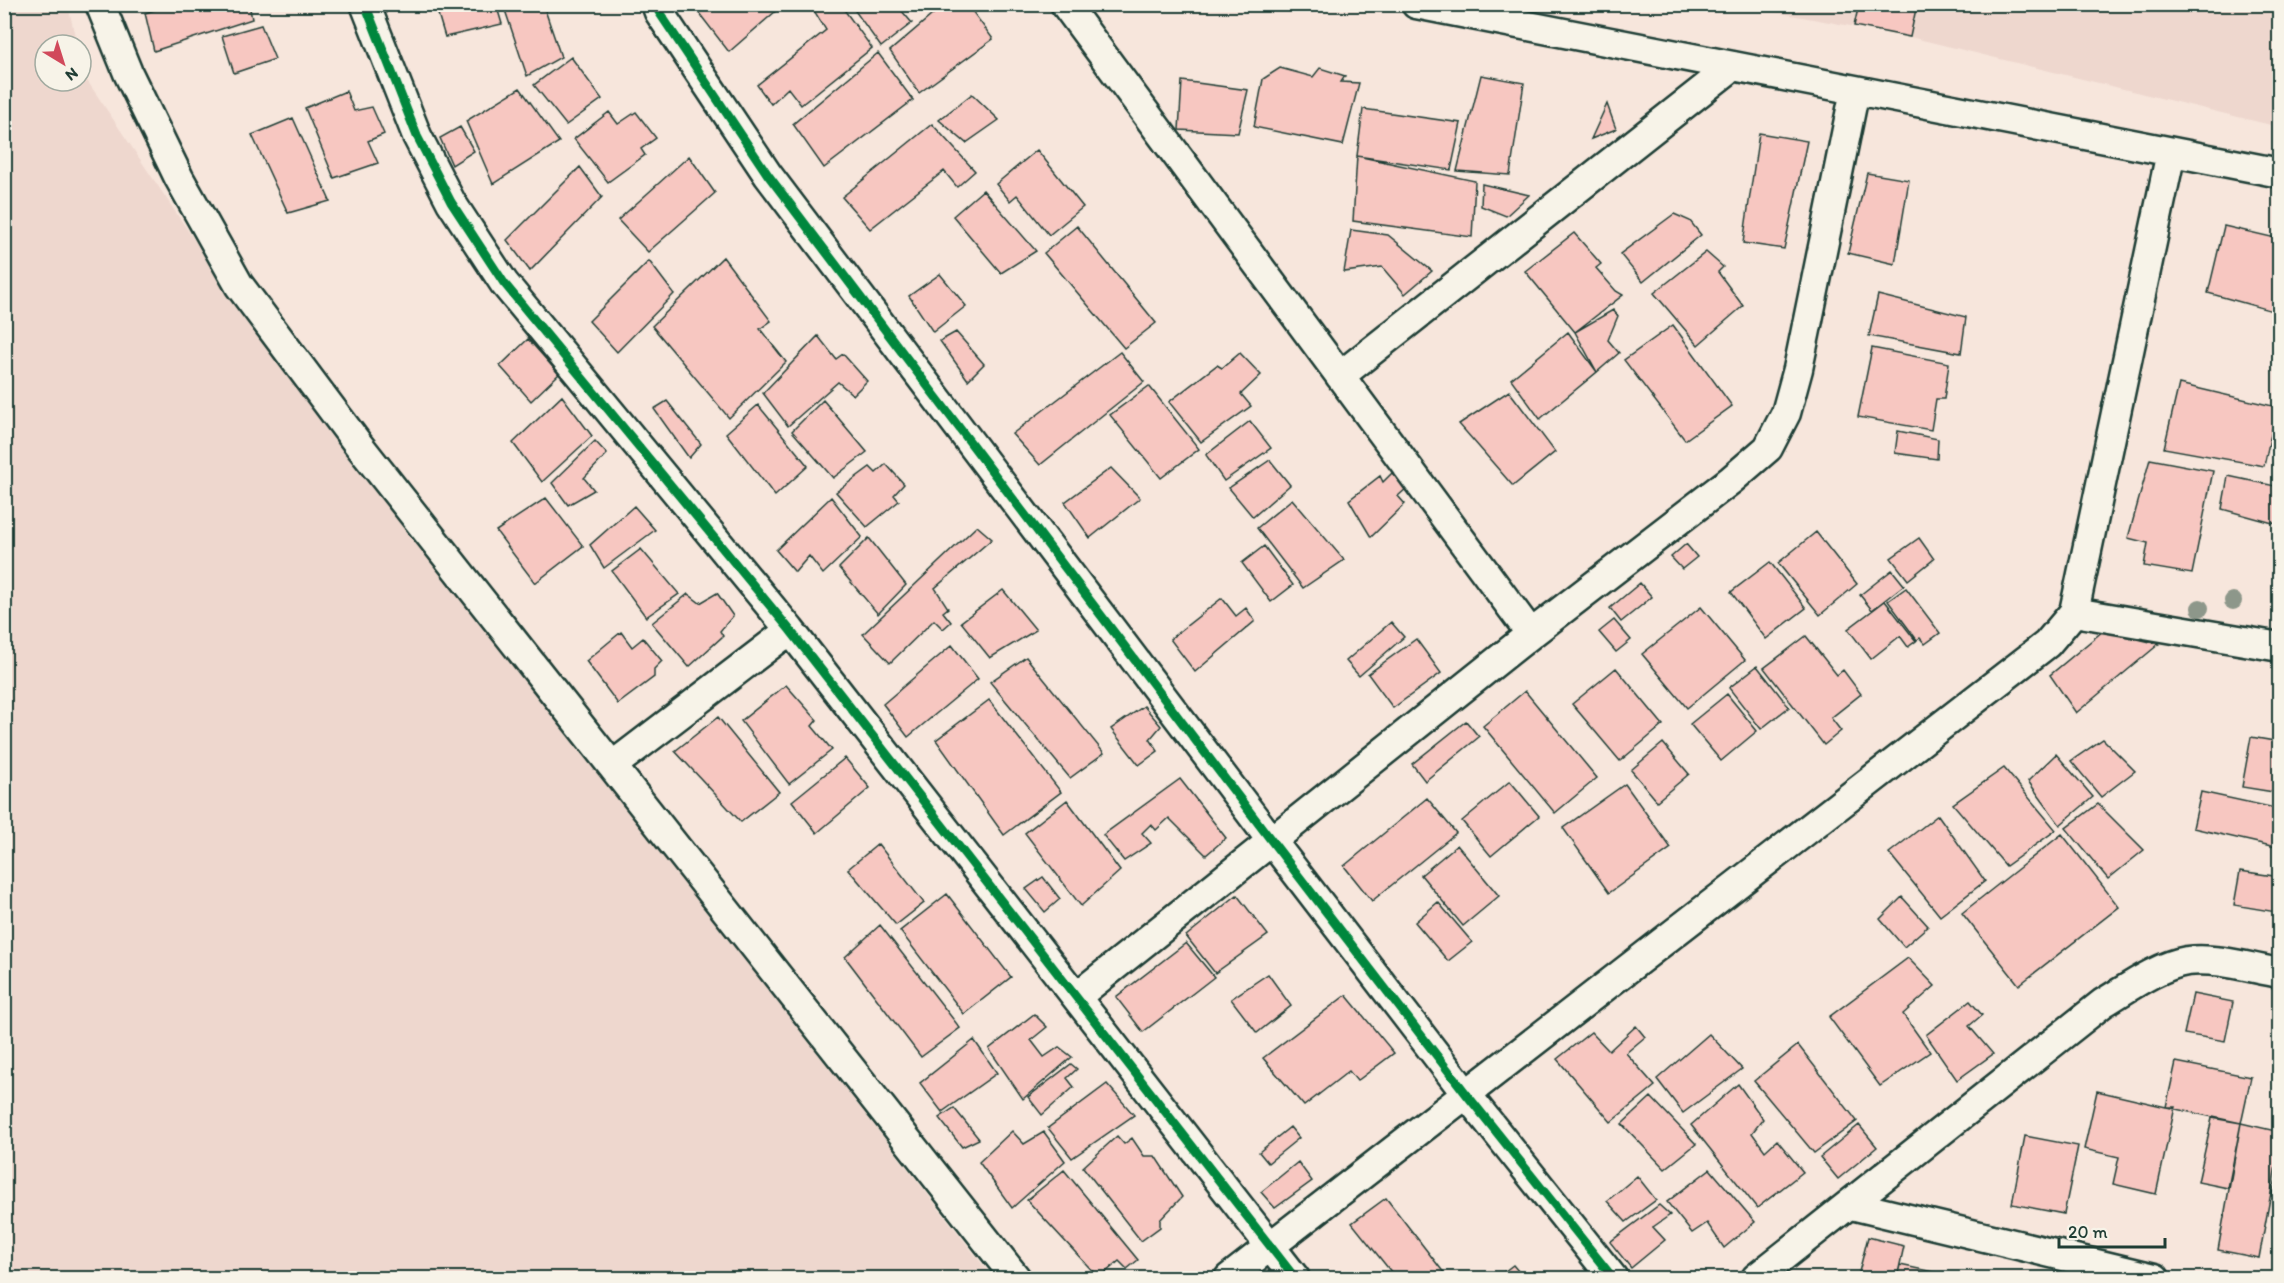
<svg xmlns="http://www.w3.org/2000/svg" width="2284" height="1283" viewBox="0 0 2284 1283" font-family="Itim,sans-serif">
<rect width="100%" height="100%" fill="#f7e6dc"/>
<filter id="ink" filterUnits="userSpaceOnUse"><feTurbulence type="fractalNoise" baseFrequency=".0167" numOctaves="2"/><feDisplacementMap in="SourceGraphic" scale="12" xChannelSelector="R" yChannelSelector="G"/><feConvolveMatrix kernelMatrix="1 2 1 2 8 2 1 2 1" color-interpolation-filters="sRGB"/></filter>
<g filter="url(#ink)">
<path fill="#eed7ce" d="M5,5h63l9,40h-32v36h36v-20l3,15 111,165 153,210 645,827h-988z
M1737,5h542v122l-369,-90z"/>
<path fill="#f7c7c1" stroke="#1f3d34" stroke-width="1.5" d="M173,4h76l3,15 -98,32 -9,-38z
M435,4h61l6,20 -57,13z
M503,4h40l18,53 -34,19z
M692,4h78l6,7 -47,41z
M819,4h21l32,44 -71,57 -13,-17 -17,16 -14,-19 69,-55 -13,-21z
M858,4h38l16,19 -31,24 -28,-39z
M945,4h22l26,35 -74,54 -29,-42z
M1859,4h58l-7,33 -56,-11z
M261,25l14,34 -41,14 -12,-37z
M878,53l35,47 -89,68 -31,-44z
M571,57l31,42 -36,26 -32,-40z
M1280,68l33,9 7,-9 25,8 -4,6 18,1 -16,62 -89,-18 9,-48z
M1481,75l43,8 -14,92 -53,-4z
M1182,81l66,9 -10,43 -59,-3z
M520,88l39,54 -66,42 -27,-63z
M346,91l8,20 18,-4 12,27 -16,7 10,22 -44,15 -29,-70z
M972,94l27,26 -33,23 -27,-23z
M1607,104l9,25 -25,10z
M1363,109l98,14 -10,47 -94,-14z
M609,112l9,12 18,-12 20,26 -15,11 4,6 -37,27 -34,-43z
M293,118l37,83 -42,12 -36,-78z
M932,124l43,47 -18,16 -13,-16 -74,58 -28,-32z
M460,127l14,24 -22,14 -12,-27z
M1759,133l48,8 -23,108 -41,-6z
M1037,150l46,57 -34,28 -32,-40 -7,6 -14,-17z
M689,156l26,37 -67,59 -30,-32z
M1357,156l118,25 -3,56 -119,-16z
M580,167l22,30 -72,74 -23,-31z
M1867,173l42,7 -14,84 -47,-11z
M1482,184l47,11 -23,21 -25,-10z
M983,190l53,61 -35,22 -48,-57z
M1674,214l16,7 11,14 -58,47 -23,-28z
M1077,226l79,97 -32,25 -80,-95z
M2224,226l56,13v74l-72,-20z
M1351,230l37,5 44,36 -27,23 -23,-27 -38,5z
M1574,233l27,31 -5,4 20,23 7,4 -48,37 -50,-61z
M1706,252l17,15 -5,5 25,34 -45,39 -44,-52z
M723,257l48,64 -11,8 26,33 -57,56 -77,-92z
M649,261l25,33 -57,58 -28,-31z
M940,274l26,32 -33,26 -24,-36z
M1878,295l88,22 -5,36 -92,-17z
M1613,310l5,6 -10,24 11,13 -22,19 -22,-40z
M1673,325l59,81 -47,34 -61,-80z
M956,332l28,32 -16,16 -28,-39z
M1568,332l29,40 -57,47 -29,-40z
M818,336l18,23 7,-5 24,27 -14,14 -15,-13 -50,44 -25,-33z
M528,339l31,35 -28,27 -31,-35z
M1872,348l77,15 -5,36h-8l-5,31 -73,-13z
M1120,352l24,30 -104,83 -28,-31z
M1240,353l21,22 -20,19 10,12 -50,36 -32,-40 48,-37 5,3z
M2179,384l98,23 -13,59 -100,-18z
M1149,386l50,63 -38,29 -51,-63z
M1509,391l46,61 -42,34 -54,-62z
M562,396l30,40 -50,46 -29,-39z
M823,400l44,52 -34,26 -41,-47z
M667,401l34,43 -12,14 -35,-49z
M758,405l50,61 -33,30 -49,-63z
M1250,421l21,27 -47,33 -18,-26z
M1898,431l40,8 -1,20 -42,-6z
M595,441l12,13 -23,24 10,12 -26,15 -16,-22z
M2150,459l63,12 -21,103 -48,-8 4,-23 -20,-5z
M1270,460l20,25 -37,32 -24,-29z
M886,464l18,20 -10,11 5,6 -32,26 -31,-35 34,-25 6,6z
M1111,468l29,30 -50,40 -25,-36z
M1392,473l15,15 -9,8 7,8 -34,33 -22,-37 31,-24 3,6z
M2228,476l52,11v38l-58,-16z
M831,497l31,40 -39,37 -14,-18 -14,16 -19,-22z
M546,498l37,48 -48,37 -39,-52z
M1292,499l52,61 -41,28 -46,-60z
M634,506l21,24 -51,38 -14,-23z
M977,526l15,13 -57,49 13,20 -5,4 8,10 -8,7 -9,-9 -44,43 -27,-29z
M1816,532l41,52 -37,31 -42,-52z
M869,538l37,47 -28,29 -39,-46z
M1919,538l15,21 -26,21 -17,-22z
M1686,544l11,13 -15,12 -11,-12z
M1264,546l29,39 -22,17 -29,-39z
M641,549l38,45 -33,23 -34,-46z
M1770,562l36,46 -40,31 -35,-47z
M1892,570l12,15 -32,25 -12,-15z
M1640,583l12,14 -31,25 -11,-14z
M1906,588l34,45 -15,11 -5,-6 -3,2 -29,-39z
M1003,590l33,40 -46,28 -29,-36z
M717,593l16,23 -13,15 3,5 -34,31 -37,-44 36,-29 12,9z
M1222,598l14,18 10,-8 9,13 -60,51 -25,-33z
M1885,601l31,40 -8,6 -8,-11 -29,23 -23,-30z
M1701,607l44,53 -58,48 -45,-54z
M1614,620l17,20 -15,12 -17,-20z
M1391,622l13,15 -45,39 -13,-15z
M2103,631l56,13 -83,69 -26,-38z
M621,632l11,15 11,-9 19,23 -8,8v8l-36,27 -32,-43z
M1806,636l31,39 6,-5 18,24 -30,24 10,13 -17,14 -60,-77z
M1416,639l25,34 -48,35 -25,-34z
M952,645l26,34 -70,58 -25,-33z
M1026,657l78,96 -34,25 -80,-96z
M1757,666l32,41 -28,22 -32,-41z
M1616,668l47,57 -43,36 -48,-57z
M786,685l31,35 -5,6 20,24 -43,34 -48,-63z
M1525,691l72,87 -42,35 -72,-87z
M1727,694l30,37 -36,30 -31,-37z
M989,700l72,92 -57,43 -68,-95z
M1144,706l17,20 -11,13 8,12 -19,14 -28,-36z
M718,717l61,75 -38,30 -66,-71z
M1466,721l13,16 -54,44 -13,-17z
M2251,737l29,5v51l-38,-6z
M2103,739l32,32 -34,26 -30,-36z
M1663,743l26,31 -32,27 -26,-31z
M2056,754l37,43 -33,28 -32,-44z
M845,758l25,30 -53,45 -25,-32z
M2004,768l52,62 -50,36 -53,-62z
M1180,779l46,59 -20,17 -37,-37 -13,12 -5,-6 -9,9 9,10 -27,18 -21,-26z
M1510,781l29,35 -48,40 -29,-35z
M1625,784l46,64 -62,45 -46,-65z
M2201,792l79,17v39l-87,-20z
M1427,798l29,35 -84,68 -28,-35z
M1067,800l53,71 -39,35 -56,-73z
M2098,804l46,46 -36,29 -42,-51z
M1938,815l47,66 -45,35 -51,-63z
M2062,834l57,73 -100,78 -57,-72z
M878,844l46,59 -28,22 -48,-56z
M1457,845l42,51 -36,30 -42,-51z
M2240,871l40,6 -4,35 -42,-7z
M1043,877l17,22 -15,13 -19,-23z
M947,894l64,83 -47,37 -64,-83z
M1237,895l31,40 -53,38 -29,-37z
M1902,897l26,29 -24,21 -24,-28z
M1438,902l34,40 -24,19 -33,-39z
M880,925l80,103 -39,29 -76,-100z
M1186,943l28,34 -71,55 -27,-35z
M1908,958l27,28 -32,28 27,38 -50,34 -51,-69z
M1268,974l23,32 -34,27 -26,-34z
M2193,994l40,8 -8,39 -41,-7z
M1346,995l48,58 -37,28 -8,-10 -45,35 -41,-48z
M1970,1001l12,14 -13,11 24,28 -36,26 -31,-45z
M1034,1014l13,13 -16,13 13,17 15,-10 13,10 -49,42 -34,-50z
M1636,1026l9,11 -19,16 29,33 -44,36 -54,-63 34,-27 18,19z
M1709,1034l33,35 -59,44 -26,-34z
M974,1040l23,33 -55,39 -22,-29z
M1798,1045l59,76 -43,32 -60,-72z
M2176,1062l75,15 -10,46 -75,-16z
M1071,1064l6,5 -10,9 7,9 -32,28 -14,-18z
M1107,1084l27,31 -62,43 -24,-30z
M1738,1084l25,35 -11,14 13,18 12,-11 26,32 -46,36 -66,-83z
M2097,1091l69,16h9l-19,87 -43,-10 6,-27 -35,-8z
M1651,1097l45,47 -31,25 -43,-45z
M954,1108l25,31 -17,8 -23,-29z
M2212,1118l29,5 -13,65 -30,-6z
M2241,1123l39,9v12l-21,114 -41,-8z
M1859,1125l18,22 -39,32 -18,-22z
M1290,1127l9,11 -31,25 -9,-11z
M1012,1131l12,13 20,-12 21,29 -53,47 -33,-46z
M1117,1136l7,8 8,-6 12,18h11l27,41 -22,23v7l-19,14 -58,-74z
M2025,1136l53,10 -14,68 -52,-10z
M1298,1162l14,19 -37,27 -14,-16z
M2280,1162v35l-8,-1z
M1710,1169l45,53 -31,26 -17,-25 -15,10 -25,-31z
M1064,1170l74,90 -11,9 -8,-8 -20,17 -72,-78z
M1637,1176l19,24 -30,22 -19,-21z
M1386,1198l62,80h-52l-44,-55z
M1659,1205l11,10 -17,12 12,13 -34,28 -21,-26z
M1868,1237l36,9 -7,32h-11l-27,-6z
M1513,1265l11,13h-28z
M1900,1265l57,12v1h-60z"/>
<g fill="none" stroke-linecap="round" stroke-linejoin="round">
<g stroke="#1f3d34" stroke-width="33">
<path id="minor" d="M100,4l28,69 51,105 60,107 119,159 658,834
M365,4l52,132 34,66 53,81 286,347 505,648
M656,4l3,8 109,163 503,665 196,255 146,183
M1065,4l466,630
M1416,4l864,169
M1340,376l393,-310
M2074,612l206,35
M612,766l178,-136
M1076,997l455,-363 200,-154 37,-32 18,-35 12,-44 57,-279
M1851,1205l304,73
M1229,1278l818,-634 27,-32 97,-460
M1756,1278l347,-275c25,-15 55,-37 84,-42 29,-4 63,7 93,12"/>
</g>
<use href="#minor" stroke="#f7f3e8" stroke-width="28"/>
<g stroke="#f7f3e8" stroke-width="13">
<path id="cycleway" d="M365,4l52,132 34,66 53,81 286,347 505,648
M656,4l3,8 109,163 503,665 196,255 146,183"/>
</g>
<use href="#cycleway" stroke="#00873e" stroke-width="9"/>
</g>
<g fill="#8d978a">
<circle cx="2233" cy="601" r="9"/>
<circle cx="2200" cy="608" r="9"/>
</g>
</g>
<rect width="2284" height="1283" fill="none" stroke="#f7f3e8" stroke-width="24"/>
<rect x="12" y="12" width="2260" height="1259" fill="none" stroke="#1f3d34" stroke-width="2" filter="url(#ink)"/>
<g transform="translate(63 63) rotate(142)"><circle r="28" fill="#f7f3e8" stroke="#a1aaa0" stroke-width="1.5"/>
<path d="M0-4.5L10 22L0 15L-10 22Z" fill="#d1495b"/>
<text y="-9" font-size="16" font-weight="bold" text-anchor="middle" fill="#1f3d34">N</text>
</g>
<path d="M2059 1238v9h106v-9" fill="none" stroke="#1f3d34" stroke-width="3"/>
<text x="2068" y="1238" font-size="18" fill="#1f3d34" stroke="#f7f3e8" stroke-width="4.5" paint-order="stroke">20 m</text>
</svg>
